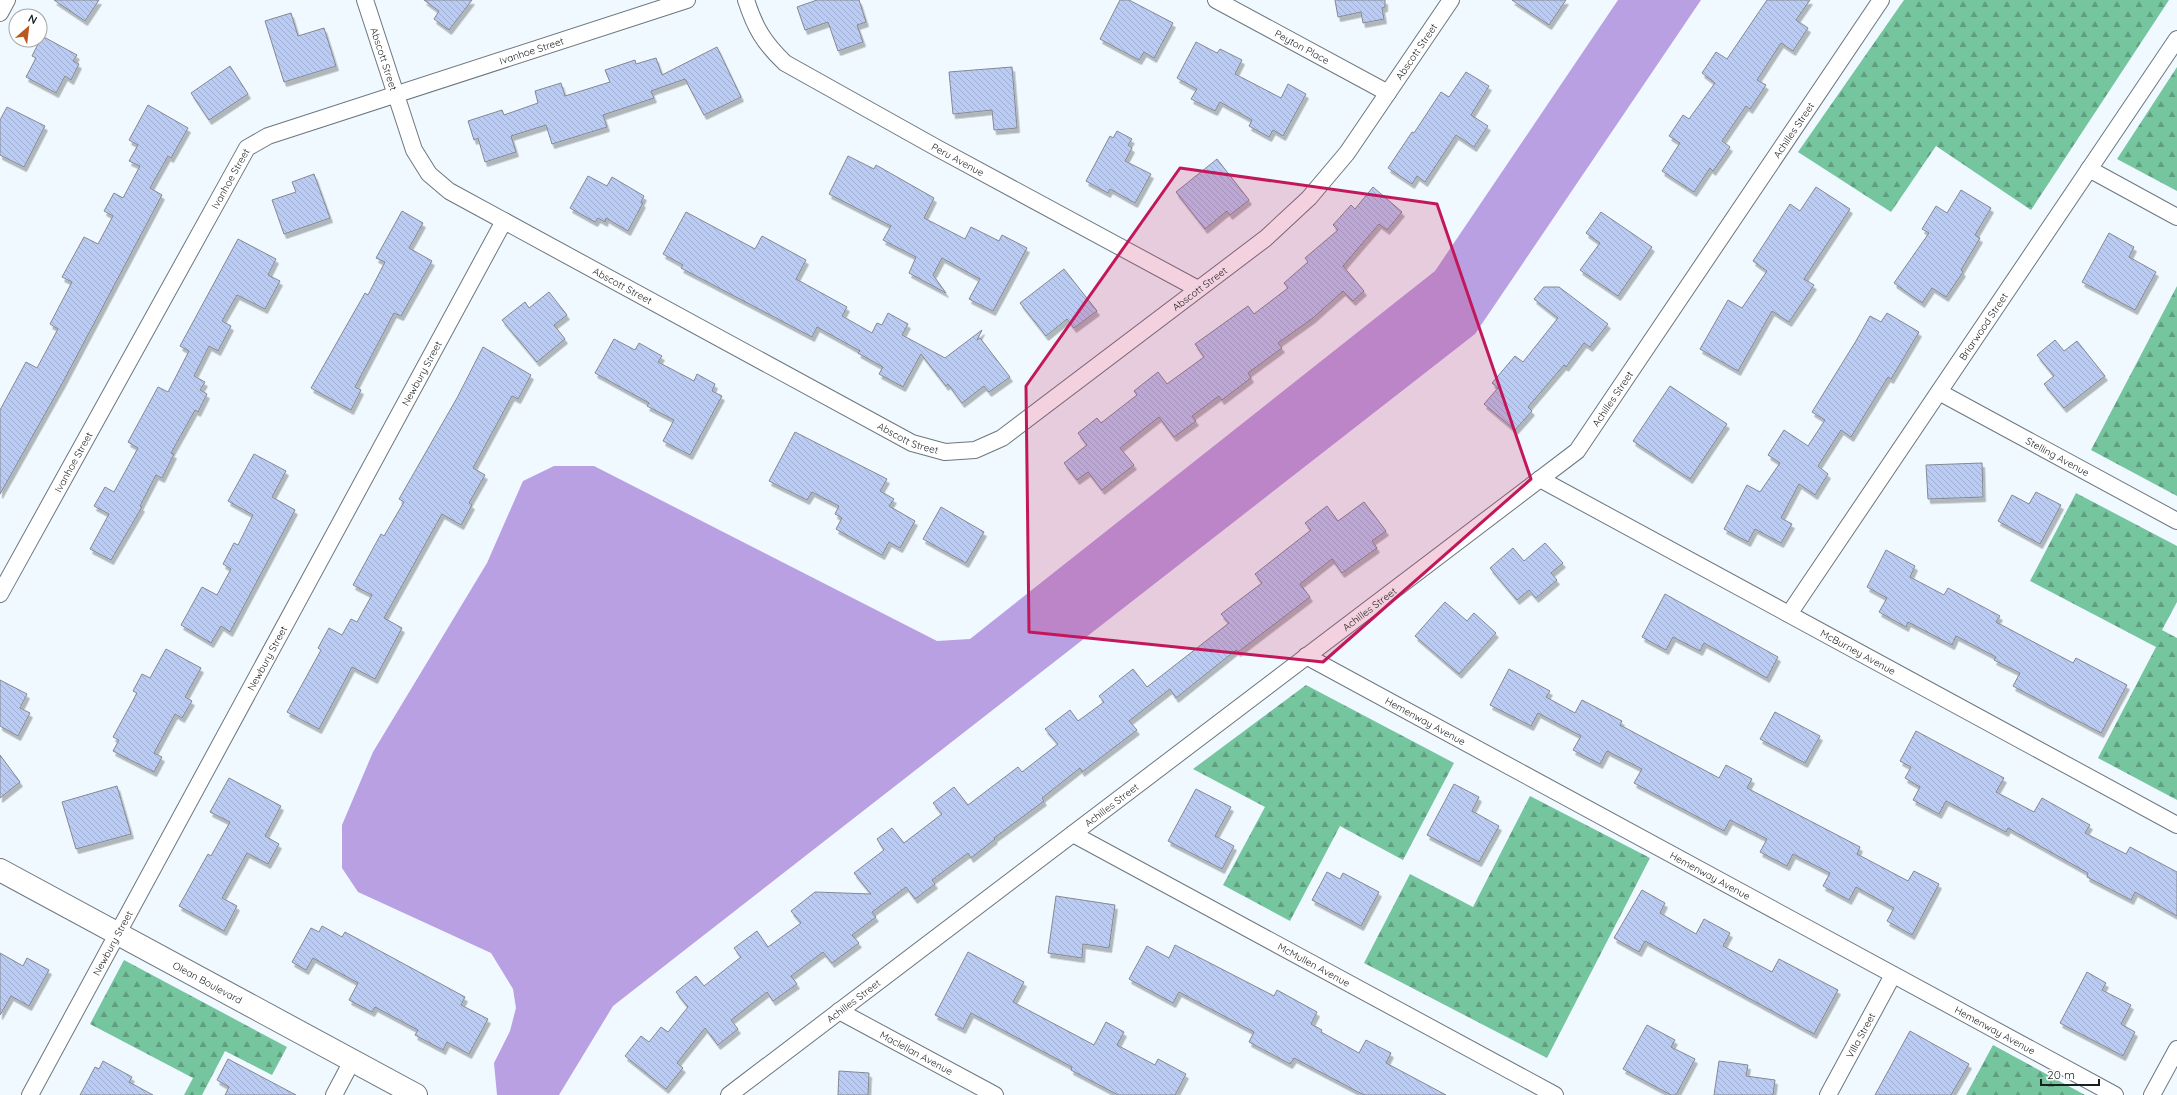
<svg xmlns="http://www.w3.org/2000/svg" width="2177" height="1095" viewBox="0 0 2177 1095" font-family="Quicksand,sans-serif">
<defs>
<pattern id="forest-firs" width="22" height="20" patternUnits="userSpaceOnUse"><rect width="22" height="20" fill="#75c59e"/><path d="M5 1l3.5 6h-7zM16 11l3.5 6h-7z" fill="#5f9f80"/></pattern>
<pattern id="building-back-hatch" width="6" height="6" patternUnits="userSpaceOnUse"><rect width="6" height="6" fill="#bbccf4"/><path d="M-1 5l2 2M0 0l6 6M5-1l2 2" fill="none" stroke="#a0afd1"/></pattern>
<filter id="shadow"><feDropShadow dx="2.5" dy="4.5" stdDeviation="0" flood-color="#0004"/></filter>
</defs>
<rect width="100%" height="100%" fill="#f0f9ff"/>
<path fill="url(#forest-firs)" d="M1904,0h265l-138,210 -95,-64 -45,66 -93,-60z
M2177,67v124l-60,-32z
M2177,286v210l-86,-46z
M2076,493l101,53v56l-15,28 15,8v162l-79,-42 58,-111 -126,-66z
M1306,685l148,78 -51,97 -63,-34 -50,95 -67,-36 42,-78 -72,-38z
M1530,796l120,62 -103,200 -183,-95 46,-89 63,33z
M124,960l163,87 -15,28 -47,-24 -23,44h-18l9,-17 -103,-54z
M1993,1045l92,50h-119z"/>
<path fill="#b9a0e3" d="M1618,0h83l-226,334 -862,672 -54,89h-62l-3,-32 16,-32 6,-23 -3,-19 -22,-36 -133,-61 -16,-24v-43l31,-73 114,-189 36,-82 31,-15h40l343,175 33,-2 465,-368z"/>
<path fill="url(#building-back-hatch)" stroke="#848892" filter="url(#shadow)" d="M54,0h45l-14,21z
M424,0h48l-23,30 -15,-11 5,-8z
M817,0h42l7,22 -9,3 6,17 -25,9 -10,-29 -23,8 -8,-23z
M1120,0h9l44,23 -19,35 -10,-6 -5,8 -39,-21z
M1335,0h50v7l-3,1 2,11 -21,4 -2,-11 -23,5z
M1512,0h54l-17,25z
M1767,0h43l-14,20 12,8 -15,23 -12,-8 -24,37 9,5 -16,24 -4,-3 -24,35 8,6 -17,24 -3,-3 -16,24 -32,-21 18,-28 -11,-7 14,-21 6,4 26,-36 -13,-10 14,-21 11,7z
M291,13l7,23 26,-8 12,38 -52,16 -19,-61z
M42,36l35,19 -4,6 6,3 -8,16 -6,-4 -9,17 -30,-16 10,-19 -4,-2z
M1196,42l21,11 3,-4 22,11 -7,14 46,24 7,-14 18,10 -23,42 -10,-6 -4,7 -20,-11 3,-6 -32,-18 -5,9 -24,-12 6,-10 -20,-11z
M717,47l24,50 -37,18 -19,-36 -34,12 3,7 -51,17 4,12 -55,17 -6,-19 -35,11 5,16 -31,10 -7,-24 -4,2 -6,-19 34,-11 2,5 34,-12 -3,-12 26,-8 4,13 45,-14 -5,-12 30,-10 1,4 20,-6 6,17z
M230,66l18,28 -39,26 -18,-27z
M1012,67l5,61 -23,2 -2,-20 -39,4 -4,-42z
M1466,72l23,14 -18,29 17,11 -14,21 -18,-12 -31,47 -8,-6 -5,8 -24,-16 24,-36 2,1 27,-41 8,5z
M148,105l40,23 -17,30 -3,-2 -18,32 12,7 -99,187 -63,112v-84l26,-48 11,6 21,-39 -8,-5 22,-42 -10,-5 22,-40 14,7 15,-28 -9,-5 10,-18 9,5 17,-32 -11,-5 9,-16 -9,-5z
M7,107l38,19 -21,41 -24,-12v-35z
M1117,131l15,8 -4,6 4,3 -7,13 26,13 -16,29 -25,-14 -2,4 -22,-12 24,-45 3,2z
M848,156l26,13 2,-4 58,33 -10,20 41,21 6,-12 28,14 3,-6 25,13 -34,63 -24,-12 11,-20 -38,-21 -9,17 13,18 -37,-20 7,-16 -33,-17 8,-14 -62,-32z
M1217,159l32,41 -19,15 -3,-4 -22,18 -29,-37z
M314,174l16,44 -46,16 -12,-34 24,-8 -4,-10z
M588,176l19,10 5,-9 32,19 -3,6 2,1 -15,28 -22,-13 -1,4 -7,-4 -3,4 -25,-14z
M1373,187l29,25 -15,18 -8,-6 -36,42 21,25 -11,10 -10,-10 -30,27 -35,25 4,5 -34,25 3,5 -29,22 -3,-4 -27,20 4,5 -22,16 -15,-20 -39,31 14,17 -32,25 -14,-18 -11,8 -13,-17 23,-18 -9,-12 19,-15 4,5 36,-28 -3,-4 24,-19 9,12 37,-27 -9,-13 53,-38 6,8 34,-26 -4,-5 24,-21 -3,-4 33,-28 -5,-5 18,-20 4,4z
M1816,187l34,22 -46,70 10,6 -25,37 -17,-11 -34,60 -38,-22 28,-49 14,8 25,-37 -14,-10 37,-57 10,7z
M1961,190l30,18 -16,27 5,3 -19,32 2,2 -17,25 -14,-9 -10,15 -28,-20 35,-50 -7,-4 14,-23 11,7z
M402,211l21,12 -14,25 23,13 -31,55 -7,-3 -39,74 6,3 -10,20 -40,-22 54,-95 3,2 17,-33 -9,-4z
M686,212l69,37 7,-13 44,24 -10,19 51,28 -5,9 30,17 5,-10 5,2 6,-12 20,11 -6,11 43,23 37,-28 -5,10 3,-2 30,39 -21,15 -5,-6 -22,17 -14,-19 -2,2 -25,-32 -18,33 -24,-13 4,-7 -25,-14 2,-2 -43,-24 -5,10 -131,-69 2,-3 -20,-11z
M1601,212l51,35 -34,49 -38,-26 20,-27 -14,-10z
M2109,233l25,14 -5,10 27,15 -21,38 -53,-28z
M238,239l38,20 -8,16 12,6 -15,28 -28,-14 -15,26 9,5 -13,25 -9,-5 -15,30 11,6 -5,8 7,4 -9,18 -3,-2 -24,43 3,1 -12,24 -6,-3 -16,31 2,1 -31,53 -21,-11 19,-35 -15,-8 11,-19 9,5 24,-44 -10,-6 30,-55 10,5 21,-41 -9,-5z
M1064,269l33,42 -23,17 -7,-9 -21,17 -26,-33z
M1544,287h15l49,37 -18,23 -6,-4 -18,24 -2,-2 -36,42 4,4 -17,19 -31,-26 14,-16 -6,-5 23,-27 8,6 35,-44 -24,-19z
M549,292l18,23 -13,10 11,14 -28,23 -35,-42 23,-18 4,6z
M1887,313l32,19 -28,47 -3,-2 -37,60 -10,-7 -23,36 10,8 -13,21 -16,-11 -18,34 11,6 -11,19 -26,-14 -7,13 -24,-13 23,-44 13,7 20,-29 -12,-8 16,-25 24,16 17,-26 -13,-8 44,-71 14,-25 11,6z
M614,339l21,11 4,-7 23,13 -4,6 36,19 3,-7 18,10 -3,7 10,5 -32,59 -27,-14 11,-21 -27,-14 2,-3 -54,-30z
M2055,340l9,11 13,-10 28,35 -41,32 -20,-24 10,-8 -17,-21z
M483,347l48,28 -13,24 -6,-3 -39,72 12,7 -16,28 3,2 -11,20 -19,-11 -58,104 18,10 -27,51 -23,-12 -33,62 -32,-17 34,-62 -3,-2 11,-20 13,7 9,-16 6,3 15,-27 -19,-10 28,-51 3,2 20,-34 -5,-3 58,-101z
M1670,386l57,38 -37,55 -57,-38z
M795,432l92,47 -7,12 14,8 -5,7 26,15 -15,27 -11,-6 -7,13 -46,-26 6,-11 -7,-4 4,-8 -27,-14 -5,8 -38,-19z
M254,454l32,17 -14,26 23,13 -65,122 -9,-6 -10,17 -30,-18 21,-38 15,8 14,-26 -8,-5 11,-21 4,2 15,-30 -25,-14z
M1982,463l1,34 -55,2 -2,-34z
M2036,492l25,13 -21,39 -42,-23 14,-26 17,9z
M1364,502l22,29 -14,10 5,7 -35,25 -10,-14 -32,25 10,13 -72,55 -2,-2 -60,48 -6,-9 -41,32 8,9 -55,42 -2,-4 -38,30 2,3 -50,37 1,1 -24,19 -3,-5 -36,27 3,4 -20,15 -9,-12 -34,25 4,5 -24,18 7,8 -27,20 -9,-11 -32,24 6,8 -24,17 -6,-9 -36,28 7,9 -20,16 -13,-17 -28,35 6,5 -17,21 -41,-33 16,-20 8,6 12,-15 7,5 20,-25 -12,-15 20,-16 8,10 37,-29 -7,-9 23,-17 11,16 33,-24 -10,-12 24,-19 56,2 -17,-21 30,-23 -7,-11 15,-11 12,15 38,-29 -9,-11 21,-16 14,18 50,-38 4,5 36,-28 -13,-15 25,-19 8,11 26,-19 -5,-6 34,-27 14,18 82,-64 -8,-9 41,-31 -7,-9 56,-44 -6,-7 22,-17 11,15z
M941,507l43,25 -18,31 -43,-24z
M1545,543l18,20 -12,10 6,7 -21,18 -7,-8 -12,10 -27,-32 23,-20 11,13z
M1886,550l29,16 -5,11 34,18 4,-7 52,28 -4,6 77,41 3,-5 51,27 -26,48 -88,-47 7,-13 -26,-13 2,-3 -40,-21 -4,9 -44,-23 -2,5 -27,-15 8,-14 -20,-11z
M1665,594l113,63 -11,21 -63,-35 -4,8 -27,-14 -7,13 -24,-13z
M1445,602l22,19 7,-8 22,20 -37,41 -44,-38z
M166,649l35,19 -16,29 7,4 -10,17 -7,-4 -21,39 8,4 -8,15 -41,-21 6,-11 -6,-3 24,-44 -4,-2 9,-17 8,4z
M1509,669l41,22 -4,6 29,16 7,-13 40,21 -2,4 99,53 7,-13 26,14 -5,9 113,59 -3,7 51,27 6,-10 25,13 -27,51 -25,-14 7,-13 -38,-21 -7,13 -26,-14 7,-13 -37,-19 -6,12 -27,-14 7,-13 -37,-19 -6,11 -90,-48 8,-14 -35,-18 -7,13 -27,-14 8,-14 -43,-23 -7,13 -41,-21z
M0,680l27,14 -7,14 10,5 -12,23 -18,-10z
M1775,712l45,24 -15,27 -45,-24z
M1916,731l88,47 -8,14 38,20 8,-14 48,27 -5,8 41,21 4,-7 47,25v44l-42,-24 -4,8 -44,-23 1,-4 -80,-45 -2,4 -60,-31 -7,13 -26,-14 7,-13 -15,-9 6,-11 -11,-6z
M0,755l20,27 -20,16z
M229,778l52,28 -16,30 14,8 -11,20 -21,-11 -25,45 15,8 -13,25 -45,-25 29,-52 3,2 19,-34 -20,-10z
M1454,784l25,13 -7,14 27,15 -20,36 -52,-27z
M117,786l14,48 -55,15 -14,-47z
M1196,789l35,18 -16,29 19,10 -12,23 -54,-28z
M1327,872l13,7 3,-6 36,19 -18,34 -49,-26z
M1642,890l23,13 -5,10 36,21 8,-15 26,14 -7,13 49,26 7,-13 59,31 -24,44 -169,-93 -6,11 -25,-14z
M1056,896l59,9 -6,43 -26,-4 -1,14 -34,-5z
M322,926l20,11 3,-5 120,65 -4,8 27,14 -19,35 -22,-12 -4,8 -28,-15 3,-5 -43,-23 -3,5 -23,-12 9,-17 -45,-25 -7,12 -14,-8 19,-34 8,4z
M1175,945l99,51 3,-6 40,22 -6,12 11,6 -1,2 38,21 7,-13 25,13 -5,10 60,32h-82l-70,-37 -4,6 -41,-22 5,-10 -75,-40 -6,11 -44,-24 18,-33 22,12z
M968,952l56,30 -11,20 81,43 12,-23 18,10 -7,13 38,20 3,-6 28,15 -11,21h-57l-47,-25 1,-3 -101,-54 -8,16 -28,-14z
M0,953l23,13 4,-8 22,12 -20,36 -18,-10 -11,19z
M2087,972l19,11 -4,7 29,15 -10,19 14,8 -12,24 -63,-33z
M1647,1025l28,15 -4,7 24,12 -19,36h-5l-48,-26z
M1910,1031l59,33 -18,31h-76z
M228,1059l68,36h-71l4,-8 -12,-7z
M103,1061l29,16 -3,5 24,13h-73l15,-28 4,2z
M1719,1061l29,4 -2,11 29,4 -2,15h-59z
M839,1071l30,2 -1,22h-30z"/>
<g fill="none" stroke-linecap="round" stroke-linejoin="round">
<g stroke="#6c777d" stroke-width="18">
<g id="street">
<path id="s1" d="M365,0l49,150 15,24 20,17 463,252 33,9 30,-2 27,-12 264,-200 43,-40 38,-45 104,-153"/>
<path id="s2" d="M746,0c9,28 18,43 39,63l152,85 261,141"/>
<path id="s3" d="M1216,0l172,93"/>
<path d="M0,13l7,-13"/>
<path d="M2089,169l88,48"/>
<path id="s4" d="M1939,392l238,129"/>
<path id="s5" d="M1540,479l637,346"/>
<path id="s6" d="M0,594l247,-446 21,-12 419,-136"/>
<path id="s7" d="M1789,614l388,-575"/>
<path id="s8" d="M1306,656l809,439"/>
<path id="s9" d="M1073,834l482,261"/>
<path id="s10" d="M839,1011l156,84"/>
<path id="s11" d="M30,1095l474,-874"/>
<path d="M334,1095l18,-34"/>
<path id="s12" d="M729,1095l848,-644 304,-451"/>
<path id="s13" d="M1828,1095l65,-120"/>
<path d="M2152,1095l25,-46"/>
</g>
</g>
<g stroke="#6c777d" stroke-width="24">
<g id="secondary">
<path id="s14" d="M0,870l416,225"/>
</g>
</g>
<use href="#street" stroke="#fff" stroke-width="16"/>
<use href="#secondary" stroke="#fff" stroke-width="22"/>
</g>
<path fill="#c2185b" fill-opacity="0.2" stroke="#c2185b" stroke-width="3" stroke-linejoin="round" d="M1180,168l257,36 94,275 -208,183 -294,-30 -3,-246z"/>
<g text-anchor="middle" stroke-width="3.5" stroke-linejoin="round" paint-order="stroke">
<g font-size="10" fill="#1a1f21" stroke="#fff">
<text dy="4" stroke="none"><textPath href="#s3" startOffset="98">Peyton Place</textPath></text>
<text dy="4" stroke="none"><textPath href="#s6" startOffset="811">Ivanhoe Street</textPath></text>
<text dy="4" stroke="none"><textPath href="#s1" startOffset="1405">Abscott Street</textPath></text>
<text dy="4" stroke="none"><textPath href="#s1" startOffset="62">Abscott Street</textPath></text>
<text dy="4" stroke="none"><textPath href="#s12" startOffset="1452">Achilles Street</textPath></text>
<text dy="4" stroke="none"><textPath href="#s2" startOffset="273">Peru Avenue</textPath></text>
<text dy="4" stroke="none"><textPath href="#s6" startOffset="475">Ivanhoe Street</textPath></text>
<text dy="4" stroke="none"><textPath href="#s1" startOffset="410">Abscott Street</textPath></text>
<text dy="4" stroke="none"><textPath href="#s1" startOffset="1081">Abscott Street</textPath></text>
<text dy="4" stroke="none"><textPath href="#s7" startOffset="347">Briarwood Street</textPath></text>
<text dy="4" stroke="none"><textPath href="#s11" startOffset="821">Newbury Street</textPath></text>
<text dy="4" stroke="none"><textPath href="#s12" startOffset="1128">Achilles Street</textPath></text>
<text dy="4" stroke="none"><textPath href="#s1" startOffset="734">Abscott Street</textPath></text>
<text dy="4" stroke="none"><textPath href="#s4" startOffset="135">Stelling Avenue</textPath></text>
<text dy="4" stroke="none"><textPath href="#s6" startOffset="151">Ivanhoe Street</textPath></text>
<text dy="4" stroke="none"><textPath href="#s12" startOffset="804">Achilles Street</textPath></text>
<text dy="4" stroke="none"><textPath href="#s5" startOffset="362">McBurney Avenue</textPath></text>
<text dy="4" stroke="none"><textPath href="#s11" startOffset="497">Newbury Street</textPath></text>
<text dy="4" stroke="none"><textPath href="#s8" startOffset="136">Hemenway Avenue</textPath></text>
<text dy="4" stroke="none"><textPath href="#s12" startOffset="480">Achilles Street</textPath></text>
<text dy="4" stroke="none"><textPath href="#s8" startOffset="460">Hemenway Avenue</textPath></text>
<text dy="4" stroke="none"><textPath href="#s11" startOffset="173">Newbury Street</textPath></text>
<text dy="4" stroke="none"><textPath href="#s9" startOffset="274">McMullen Avenue</textPath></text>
<text dy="4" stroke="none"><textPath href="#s14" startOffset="236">Olean Boulevard</textPath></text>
<text dy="4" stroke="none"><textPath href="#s12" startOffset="156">Achilles Street</textPath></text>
<text dy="4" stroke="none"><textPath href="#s8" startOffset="784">Hemenway Avenue</textPath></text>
<text dy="4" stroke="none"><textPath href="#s13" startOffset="68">Villa Street</textPath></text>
<text dy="4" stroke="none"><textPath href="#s10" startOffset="88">Maclellan Avenue</textPath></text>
</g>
</g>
<g transform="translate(28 28) rotate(28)"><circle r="19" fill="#ffffff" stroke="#a3a5a6"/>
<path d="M0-3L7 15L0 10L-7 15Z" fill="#bb581f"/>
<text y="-6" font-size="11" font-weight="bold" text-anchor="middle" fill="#1a1f21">N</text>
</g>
<path d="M2041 1079v6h58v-6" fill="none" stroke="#1a1f21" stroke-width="2"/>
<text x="2047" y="1079" font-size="12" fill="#1a1f21" stroke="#ffffff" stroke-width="3" paint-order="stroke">20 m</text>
</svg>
